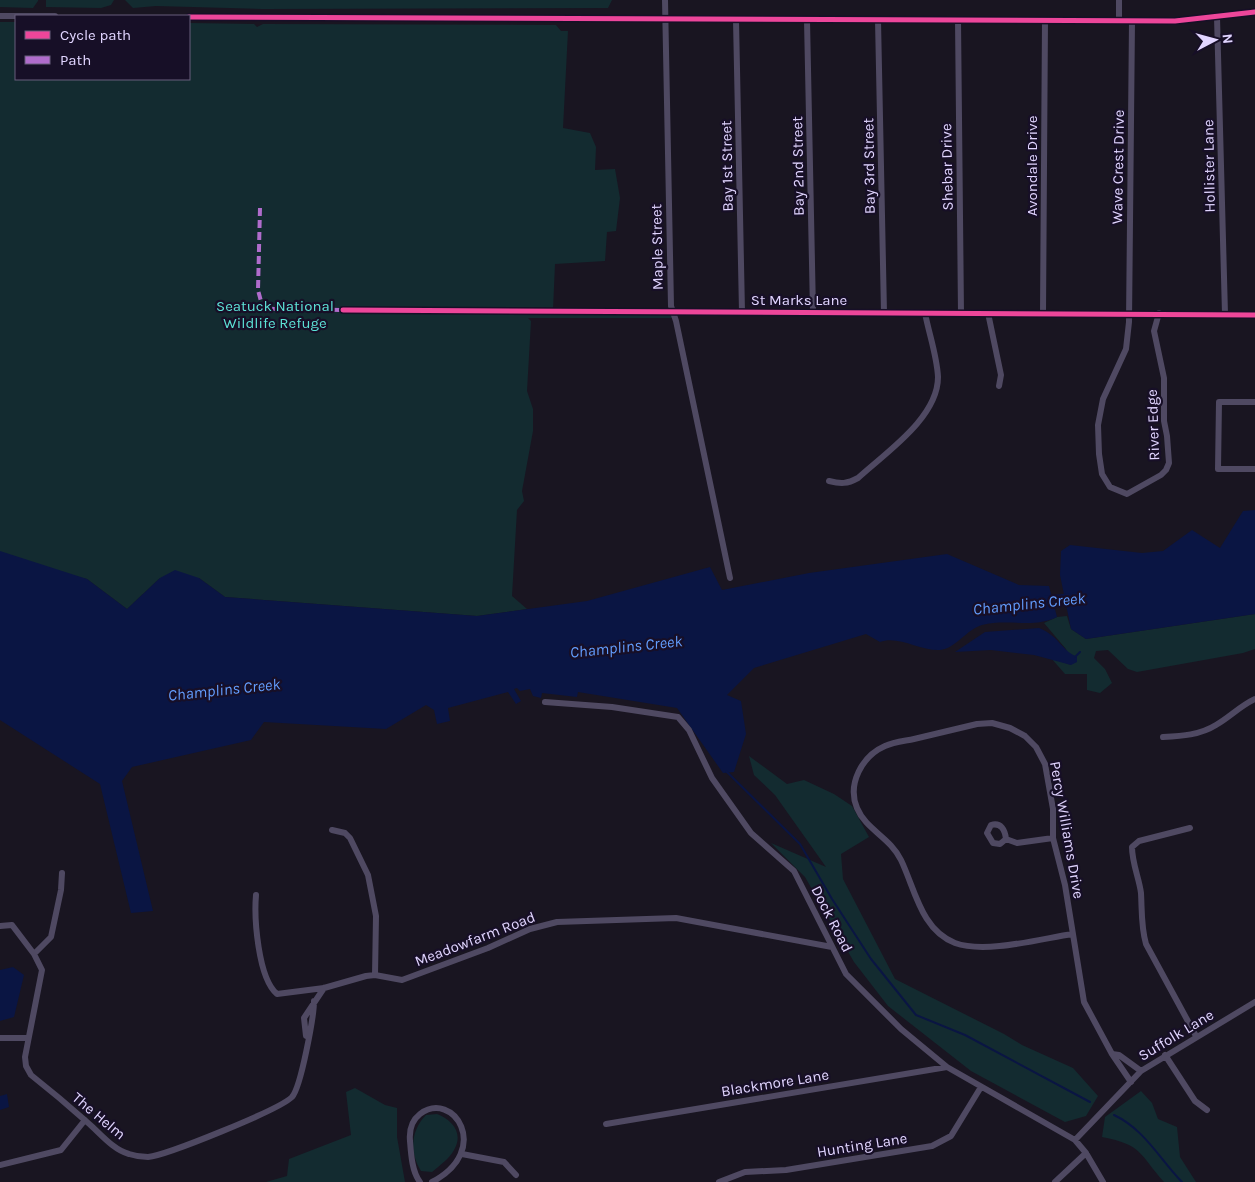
<svg xmlns="http://www.w3.org/2000/svg" width="1255" height="1182" viewBox="0 0 1255 1182" font-family="Karla,sans-serif">
<rect width="100%" height="100%" fill="#191521"/>
<path fill="#132b30" d="M0,0h38v1l-5,7 -33,-1z
M46,0h68l-3,5 -10,3 -55,-1z
M125,0h487l-4,8 -346,1 -106,-3 -23,2z
M0,22h16v57h173v-56l65,1 3,3 6,-3 293,1 5,6h7l-5,97 27,5 6,14 -1,23 20,-1 5,29 -4,33 -9,1 -2,29 -50,3 -2,46 117,2 5,6h-147l3,3 -4,70 6,18v22l-11,60 2,10 -7,9 -5,86 15,13 -50,7 -252,-19 -26,-19h-39l-33,31 -40,-30 -87,-21z
M1255,614v35l-12,4 -106,19 -9,-3 -20,-19 -12,1 -2,7 11,11 7,14 -12,10 -13,-3v-16h-22l-14,-16 20,7 -5,-16 -22,-26 13,-6 10,-1 4,13 15,10z
M749,756l38,28 17,-4 30,14 18,12 17,31 -28,17 2,25 52,100 109,55 18,11 51,23 25,28 -12,20 -21,6 -94,-51 -83,-65 -34,-44 -49,-85 -34,-34 55,24 -51,-72 -21,-20z
M355,1088l30,17 12,3v29l8,45h-139l21,-6 2,-17 62,-24 -5,-43z
M1141,1091l11,12 6,16 19,8 3,30 16,25h-32c-25,-28 -21,-37 -62,-45l3,-20z
M437,1114c15,6 27,19 17,36 -4,8 -15,16 -22,22l-11,-1c-12,-19 -10,-41 5,-56z"/>
<path fill="#0a1543" d="M1255,510v104l-169,25 -15,-10 -11,-54 1,-24 9,-6 72,8 21,-2 29,-21 28,18 23,-37z
M0,551l87,28 40,30 33,-31 15,-8 24,8 26,19 252,19 110,-15 123,-34 12,23 87,-17 138,-19 72,31 30,1 8,31c-24,12 -49,1 -75,8 -15,4 -27,24 -42,25 -20,1 -42,-15 -60,-8l-14,-8 -112,34 -27,27 14,6 5,33 -12,38 -11,1 -46,-65 -99,-16 -1,5 -35,-4 -1,5 -8,-2 -3,-7 -10,2 -3,-3 -3,1 7,12 -5,3 -8,-12 -60,16 2,13 -13,3 -3,-14 -8,-5 -40,24 -122,-7 -13,18 -119,27 -10,14 31,130 -22,2 -31,-129 -100,-64z
M1039,628c20,8 22,22 38,29v5l-6,3 -37,-10 -43,-5 -36,2 30,-20z
M13,967l11,8 -10,42 -14,4v-51z
M7,1094l2,13 -9,3v-14z"/>
<g fill="none" stroke-linecap="round" stroke-linejoin="round">
<path stroke="#0a1543" stroke-width="2" d="M1075,657l5,-5
M726,771l74,73 32,55 39,60 45,56 49,20 125,67
M1114,1115c30,14 45,43 68,67"/>
<path stroke="#0a1543" stroke-width="11" d="M1039,602l38,-4"/>
<path stroke="#4f4962" stroke-width="6" d="M665,0l6,306 5,15 54,257
M0,16h55
M189,17l986,4 80,-9
M1217,17l8,297
M736,20l6,292
M807,20l6,292
M878,20l6,293
M958,20l3,293
M1119,21v-21
M1132,21l-3,301 -3,27 -23,50 -5,26 1,29 3,20 8,13 17,7 34,-19 5,-5 3,-7 -2,-27 -3,-15v-43l-10,-47 5,-18
M343,310l912,5
M988,313l13,62 -2,11
M1043,313l2,-293
M1255,402h-36l-1,67h37
M829,481c12,3 18,3 29,-3 27,-25 80,-60 80,-101 -1,-21 -9,-43 -13,-64
M545,702l67,5 66,10 11,13 23,48 39,55 43,38 52,103 55,55 46,38 128,73 11,13 17,29
M1163,737c19,-1 37,-2 53,-12 14,-8 24,-19 39,-26
M1190,828l-51,13 -7,6c0,16 7,31 9,46 1,18 0,34 5,51l50,92
M332,830l13,3 5,5 18,37 8,41 -1,59
M1006,839c-1,-9 -5,-17 -15,-14l-4,8 6,10 7,1 6,-5 11,4 36,-5
M256,895c-2,23 2,83 21,99l47,-6 42,-12 9,-1 27,5 86,-32 42,-19 27,-7 119,-4 156,29
M0,926l12,-1 22,29 8,16 -17,87 1,9 5,9c19,15 38,31 56,47 12,10 26,28 42,32 6,2 13,3 19,3 19,-2 131,-47 144,-60 9,-10 22,-81 22,-96
M1072,934c-32,5 -87,20 -117,9 -34,-13 -40,-54 -54,-83 -11,-23 -35,-30 -44,-52 -10,-24 5,-52 28,-62 9,-4 20,-5 29,-7 21,-5 42,-10 63,-15l15,-1 18,5 15,8 11,11 9,17 8,45v29l12,47 19,117 28,52 19,28
M34,954l17,-17 10,-47 1,-17
M306,1036l-2,-18 20,-30
M0,1038h28
M1112,1054l7,1 22,16
M1165,1055l30,46 12,9
M606,1124l341,-57
M1075,1140l66,-69 114,-69
M462,1154l42,8 12,13
M0,1165l61,-15 24,-30
M420,1182c-8,-10 -9,-28 -10,-41 -1,-11 1,-20 10,-27 33,-25 73,36 12,68
M719,1182l26,-10 41,-2 146,-24 19,-10 30,-49
M1055,1182l31,-29"/>
<path stroke="#b06ccc" stroke-width="4" stroke-dasharray="8 4" stroke-linecap="butt" d="M260,208l-2,82 4,15 11,4 70,1"/>
<g stroke="#170f27" stroke-width="8">
<path id="cycleway" d="M189,17l986,4 80,-9
M343,310l912,5"/>
</g>
<use href="#cycleway" stroke="#ed469a" stroke-width="5"/>
</g>
<g text-anchor="middle" stroke-width="4.5" stroke-linejoin="round" paint-order="stroke">
<g font-size="15" fill="#e1d5ff" stroke="#170f27">
<text transform="translate(727 166) rotate(-91)" y="5">Bay 1st Street</text>
<text transform="translate(798 166) rotate(-91)" y="5">Bay 2nd Street</text>
<text transform="translate(869 166) rotate(-91)" y="5">Bay 3rd Street</text>
<text transform="translate(1032 166) rotate(-90)" y="5">Avondale Drive</text>
<text transform="translate(1209 166) rotate(-91)" y="5">Hollister Lane</text>
<text transform="translate(947 167) rotate(-91)" y="5">Shebar Drive</text>
<text transform="translate(1118 167) rotate(-89)" y="5">Wave Crest Drive</text>
<text transform="translate(657 247) rotate(-91)" y="5">Maple Street</text>
<text x="799" y="305">St Marks Lane</text>
<text transform="translate(1153 425) rotate(-92)" y="5">River Edge</text>
<text transform="translate(1067 830) rotate(80)" y="5">Percy Williams Drive</text>
<text transform="translate(832 919) rotate(63)" y="5">Dock Road</text>
<text transform="translate(475 939) rotate(-21)" y="5">Meadowfarm Road</text>
<text transform="translate(1176 1035) rotate(-31)" y="5">Suffolk Lane</text>
<text transform="translate(775 1083) rotate(-9)" y="5">Blackmore Lane</text>
<text transform="translate(99 1116) rotate(40)" y="5">The Helm</text>
<text transform="translate(862 1145) rotate(-9)" y="5">Hunting Lane</text>
</g>
<g font-size="15" fill="#5de3d7" stroke="#170f27">
<text x="275" y="311">Seatuck National<tspan x="275" dy="17">Wildlife Refuge</tspan></text>
</g>
<g font-size="16" font-style="italic" fill="#639eff" stroke="#170f27">
<text transform="translate(1029 603) rotate(-6)" y="6">Champlins Creek</text>
<text transform="translate(626 646) rotate(-6)" y="6">Champlins Creek</text>
<text transform="translate(224 689) rotate(-6)" y="6">Champlins Creek</text>
</g>
</g>
<rect x="15" y="15" width="175" height="65" fill="#170f27" stroke="#685e7d"/>
<rect x="25" y="31" width="25" height="8" fill="#ed469a" stroke="#685e7d"/>
<text x="60" y="40" font-size="15" fill="#e1d5ff">Cycle path</text>
<rect x="25" y="56" width="25" height="8" fill="#b06ccc" stroke="#685e7d"/>
<text x="60" y="65" font-size="15" fill="#e1d5ff">Path</text>
<g transform="translate(1215 40) rotate(84)" stroke="#170f27" stroke-width="4" paint-order="stroke">
<path d="M0-4L9 19L0 12L-9 19Z" fill="#e1d5ff"/>
<text y="-8" font-size="14" font-weight="bold" text-anchor="middle" fill="#e1d5ff">N</text>
</g>
</svg>
